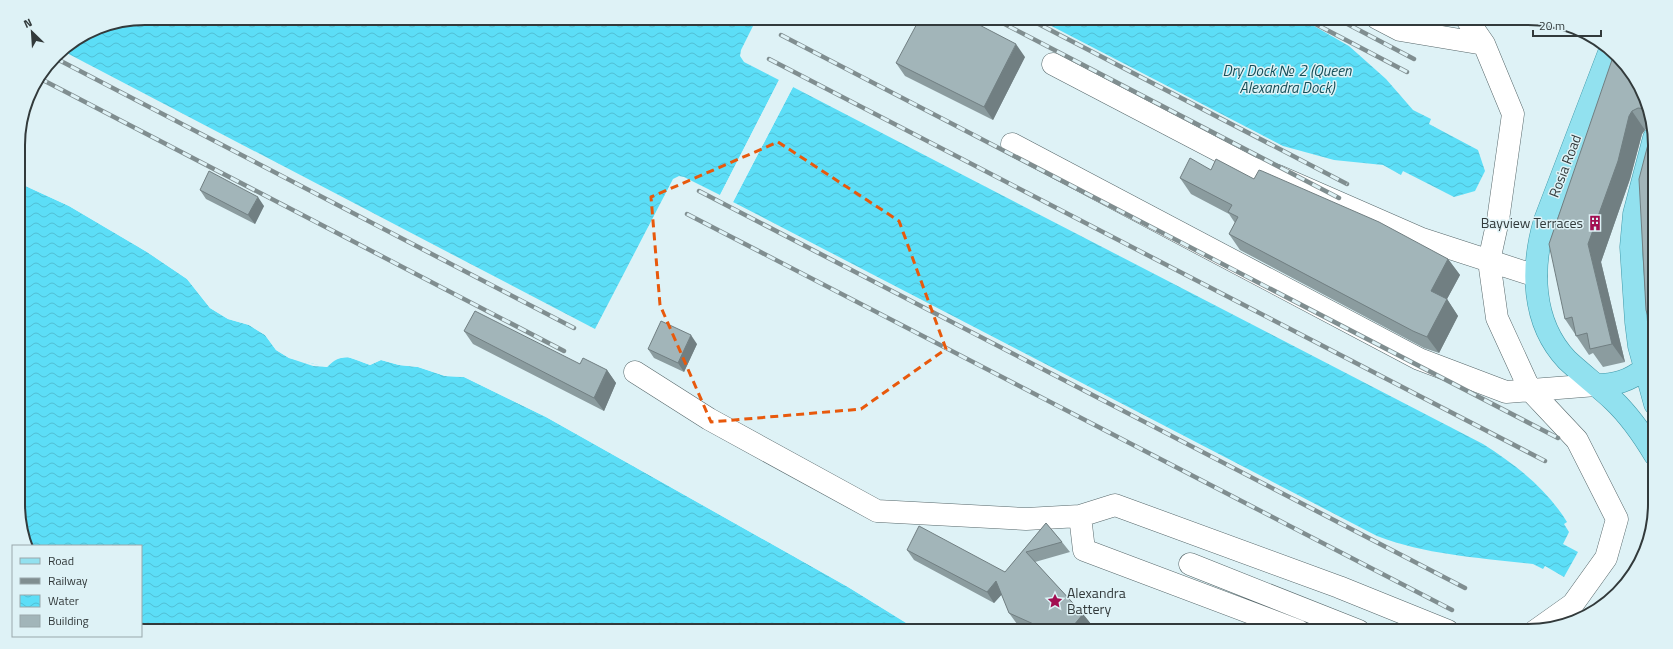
<svg xmlns="http://www.w3.org/2000/svg" width="1673" height="649" viewBox="0 0 1673 649" font-family="'Titillium Web',sans-serif">
<defs>
<pattern id="water-waves" width="16" height="10" patternUnits="userSpaceOnUse"><rect width="16" height="10" fill="#5cdef7"/><path d="M0 5q4-4 8 0t8 0" fill="none" stroke="#50bfd5"/></pattern>
</defs>
<rect width="100%" height="100%" fill="#def2f6"/>
<path fill="url(#water-waves)" d="M145,18h612l-16,32 -1,6 4,6 35,18 -59,115 -36,-18 -5,-1 -6,3 -78,150 -534,-279 35,-22z
M1036,18h264l49,28 37,33 27,31 18,9 -2,5 49,26 7,21 -10,20 -21,6 -51,-26 -2,4 -18,-10 -49,-5 -51,-14z
M793,87l690,357c33,21 63,44 84,78l-3,2 5,8 -6,12 15,8 -14,25 -19,-11 -2,3 -10,-5c-52,-6 -106,-9 -156,-28l-644,-334z
M19,183l50,23 78,46 40,27 23,29 18,11 21,6 16,10 11,15 13,8 38,9c16,-16 24,-9 43,-2l11,-5 18,5 19,2 27,9 19,1 82,40 302,170 72,44 -779,-1v-84h-112l-9,-17z"/>
<path fill="#def2f6" d="M779,80l2,1 -59,115 -2,-1z
M791,86l2,1 -60,115 -2,-1z
M19,181l51,24 78,46 40,27 24,28 17,11 21,6 16,10 12,16 11,7 25,8 12,1 8,-8 14,-2 22,8 11,-5 19,5 18,2 27,9 20,2 82,39 302,170 73,46 -16,-8 -58,-36 -302,-170 -82,-40 -19,-1 -27,-9 -19,-2 -18,-5 -11,5 -22,-8 -13,2 -8,8 -14,-1 -24,-8 -13,-8 -11,-15 -16,-10 -21,-6 -18,-11 -23,-29 -40,-27 -78,-46 -50,-23z"/>
<g fill="none" stroke-linecap="round" stroke-linejoin="round">
<g stroke="#56676a" stroke-width="23">
<path id="minor" d="M1377,18l23,12 84,14
M1466,18l18,26 29,70 -15,106 -9,41 8,57 33,72 47,50 40,79 -11,39 -33,46 -38,27
M1053,64l199,104 26,8 144,63 114,37
M1012,144l407,215 87,33 90,-7
M635,372l74,47 168,92 149,8 54,-3 35,-11 224,82 109,44
M1080,516l4,34 215,81
M1190,564l169,67"/>
</g>
<g stroke="#419aaa" stroke-width="23">
<path id="major" d="M1610,50l-65,170c-14,47 -14,102 22,140 15,14 31,26 46,40 17,16 30,35 42,55
M1654,138l-20,76 -3,33 5,75 3,24 16,58
M1596,385c19,0 33,-4 48,-16"/>
</g>
<use href="#minor" stroke="#fff" stroke-width="22"/>
<use href="#major" stroke="#92e1ef" stroke-width="22"/>
<g stroke="#808e90" stroke-width="4.5">
<path id="rail" d="M993,18l346,180
M1027,18l320,166
M1304,18l103,54
M1336,18l78,41
M781,35l777,403
M55,58l519,270
M769,59l776,402
M39,78l525,273
M699,191l766,397
M687,214l765,396"/>
</g>
<use href="#rail" stroke="#def2f6" stroke-width="3" stroke-dasharray="9" stroke-linecap="butt"/>
</g>
<path fill="#8b9c9f" d="M1025,57l-32,63 -88,-44 -9,-13z
M1629,67l25,61 -1,-2h-3l-5,4 -3,4 -12,45 -29,83 24,100 -22,5 -10,-14 -4,2 -24,-36z
M1211,170l43,9 194,80 12,16 -13,24 11,17 -19,37 -15,-5 -184,-98 -11,-16 6,-11 -6,-9 -38,-20 -11,-16z
M200,190l64,16 -9,18 -49,-25z
M464,331l116,33 27,6 9,13 -12,28 -131,-67z
M697,344l-13,28 -30,-14 -6,-9z
M1046,523l16,19 8,10 -35,10 48,52 8,10 -5,7h-53l-16,-7 -8,-11 -7,-19 -8,9 -80,-43 -7,-10 98,22z"/>
<path fill="#717f82" d="M1016,44l9,13 -32,63 -9,-13z
M1632,111l13,19 -3,4 -12,45 -29,83 24,100 -13,-18 -24,-100 41,-128z
M258,197l6,9 -9,18 -7,-9z
M1448,259l12,16 -13,24 11,17 -19,37 -12,-16 4,-46z
M691,335l6,9 -13,28 -6,-9z
M607,370l9,13 -12,28 -10,-13z
M996,581l8,11 -10,11 -7,-11z
M1083,614l8,10 -5,7h-17z"/>
<path fill="#a2b5b9" stroke="#717f82" d="M920,18h46l50,26 -32,63 -88,-44z
M1614,54l15,13 17,42 -8,-1 -6,3 -3,5 -11,45 -30,83 24,100 -22,5 -3,-16 -11,3 -4,-19 -7,2 -16,-75z
M1653,125l1,3 1,212 -9,-30 -7,-131z
M1190,158l21,12 5,-11 38,20 5,-9 3,1 117,51 69,37 -17,32 16,8 -20,38 -14,-6 -184,-97 9,-17 -10,-5 4,-7 -52,-27z
M209,171l49,26 -10,18 -48,-25z
M475,311l105,53 3,-6 24,12 -13,28 -130,-67z
M661,321l30,14 -13,28 -30,-14z
M1046,523l16,19 -36,10 57,62 -14,17h-20l-40,-18 -13,-32 -9,11 -80,-42 12,-24 86,46z"/>
<path fill="none" stroke="#e8590c" stroke-width="3" stroke-dasharray="8 5" stroke-linejoin="round" d="M778,142l121,79 47,128 -85,60 -150,13 -51,-117 -9,-108z"/>
<defs>
<g id="building-bare" transform="scale(1.2)"><path d="M-4-6H4V6H1V3H-1V6H-4ZM-2.5-4.3h1.7v1.8h-1.7ZM.8-4.3h1.7v1.8H.8ZM-2.5-1h1.7V.8h-1.7ZM.8-1h1.7V.8H.8Z" fill="#a20f51" stroke="#def2f6" stroke-width="2.5" paint-order="stroke"/></g>
<g id="sight-bare" transform="scale(1.2)"><path d="M0-6L1.8-2.2L6-1.7L2.9 1.2L3.7 5.4L0 3.3L-3.7 5.4L-2.9 1.2L-6-1.7L-1.8-2.2Z" fill="#a20f51" stroke="#def2f6" stroke-width="2.5" paint-order="stroke"/></g>
</defs>
<g fill-rule="evenodd">
<use href="#building-bare" x="1595" y="223"/>
<use href="#sight-bare" x="1055" y="601"/>
</g>
<g text-anchor="middle" stroke-width="3" stroke-linejoin="round" paint-order="stroke">
<g font-size="14" fill="#323a3b" stroke="#def2f6">
<text transform="translate(1565 166) rotate(-69)" y="5">Rosia Road</text>
</g>
<g font-size="14" fill="#323a3b" stroke="#def2f6" text-anchor="end">
<text x="1583" y="228">Bayview Terraces</text>
<text x="1067" y="598" text-anchor="start">Alexandra<tspan x="1067" dy="16">Battery</tspan></text>
</g>
<g font-size="15" font-style="italic" fill="#154e58" stroke="#def2f6">
<text x="1287" y="76">Dry Dock № 2 (Queen<tspan x="1287" dy="17">Alexandra Dock)</tspan></text>
</g>
</g>
<path d="M0 0H1673V649H0ZM145 25H1528A120 120 0 0 1 1648 145V504A120 120 0 0 1 1528 624H145A120 120 0 0 1 25 504V145A120 120 0 0 1 145 25Z" fill="#def2f6" fill-rule="evenodd"/>
<path fill="none" stroke="#323a3b" stroke-width="2" d="M145 25H1528A120 120 0 0 1 1648 145V504A120 120 0 0 1 1528 624H145A120 120 0 0 1 25 504V145A120 120 0 0 1 145 25Z"/>
<rect x="12" y="545" width="130" height="92" fill="#def2f6" stroke="#99a8ab"/>
<rect x="20" y="558" width="20" height="6" fill="#92e1ef" stroke="#99a8ab"/>
<text x="48" y="565" font-size="12" fill="#323a3b">Road</text>
<rect x="20" y="578" width="20" height="6" fill="#808e90" stroke="#99a8ab"/>
<text x="48" y="585" font-size="12" fill="#323a3b">Railway</text>
<rect x="20" y="595" width="20" height="12" fill="url(#water-waves)" stroke="#99a8ab"/>
<text x="48" y="605" font-size="12" fill="#323a3b">Water</text>
<rect x="20" y="615" width="20" height="12" fill="#a2b5b9" stroke="#99a8ab"/>
<text x="48" y="625" font-size="12" fill="#323a3b">Building</text>
<g transform="translate(32 32) rotate(335)" stroke="#def2f6" stroke-width="3" paint-order="stroke">
<path d="M0-3L7 15L0 10L-7 15Z" fill="#323a3b"/>
<text y="-6" font-size="11" font-weight="bold" text-anchor="middle" fill="#323a3b">N</text>
</g>
<path d="M1533 30v6h68v-6" fill="none" stroke="#323a3b" stroke-width="2"/>
<text x="1539" y="30" font-size="12" fill="#323a3b" stroke="#def2f6" stroke-width="3" paint-order="stroke">20 m</text>
</svg>
